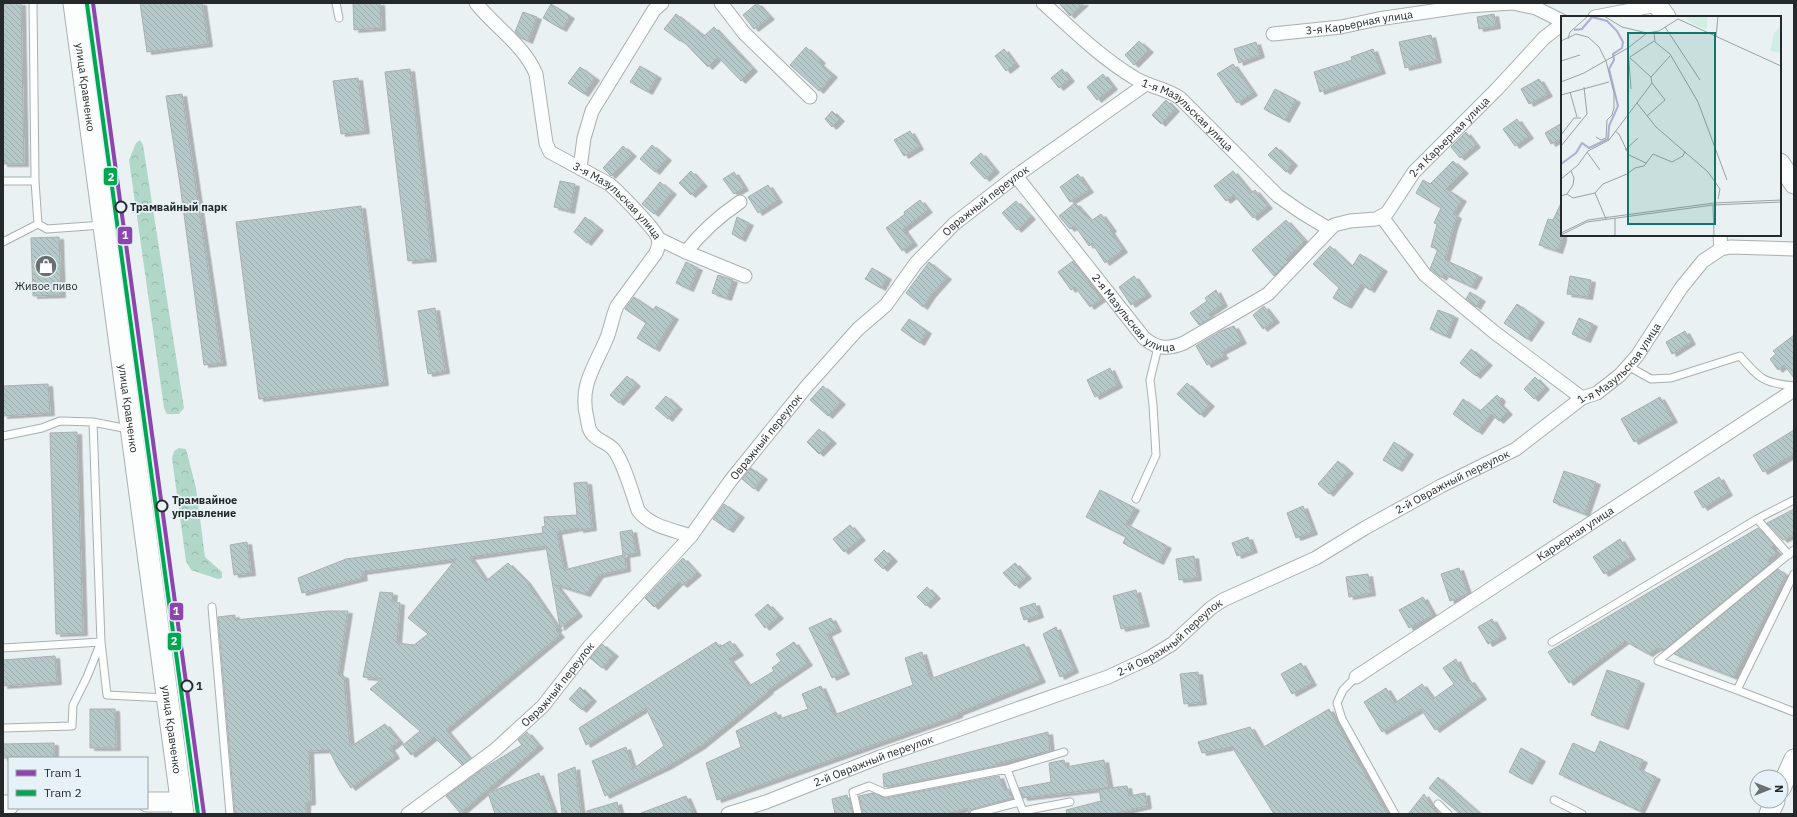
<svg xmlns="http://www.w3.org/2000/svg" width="1797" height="817" viewBox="0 0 1797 817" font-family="'IBM Plex Sans',sans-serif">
<defs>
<pattern id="forest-crowns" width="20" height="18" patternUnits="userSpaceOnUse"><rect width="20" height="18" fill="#b0d7c7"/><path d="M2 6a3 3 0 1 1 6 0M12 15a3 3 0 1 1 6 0" fill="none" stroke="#97b9ab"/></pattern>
<pattern id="building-back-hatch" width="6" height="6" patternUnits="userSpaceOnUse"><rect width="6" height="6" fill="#b6c9ca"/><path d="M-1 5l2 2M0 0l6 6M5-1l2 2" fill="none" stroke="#9cadae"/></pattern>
<filter id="shadow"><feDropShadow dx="4.5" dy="2.5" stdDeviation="0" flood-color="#0004"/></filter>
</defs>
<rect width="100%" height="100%" fill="#eaf1f3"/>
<path fill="url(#forest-crowns)" d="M140,140l3,5 41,263 -5,6h-12l-3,-6 -35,-248 7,-17z
M179,448l7,1 10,39 9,69 17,15v6l-4,1 -27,-9 -5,-9 -14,-103 2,-7z"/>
<path fill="url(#building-back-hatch)" stroke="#aaafb0" filter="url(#shadow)" d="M3,3h18l3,161h-21z
M140,3h62l6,41 -61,8z
M353,3h27l1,25 -27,2z
M757,3l13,14 -16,12 -11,-14z
M1059,3h25l-14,13z
M551,4l19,12 -8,13 -19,-11z
M523,12l14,5 -9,24 -7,-3 -6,-6z
M676,14l28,22 10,-9 39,42 -12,12 -23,-24 -10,10 -26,-27 -2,1 -16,-12z
M1494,14l2,12 -17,3 -2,-12z
M1431,35l6,25 -32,8 -6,-26z
M1139,41l10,9 -15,15 -9,-10z
M1256,42l4,13 -21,8 -5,-14z
M806,47l15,14 -2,2 14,12 -14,16 -29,-26z
M1004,49l11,15 -9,7 -11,-15z
M1373,49l8,22 -61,21 -6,-20 38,-12 -1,-3z
M1233,64l20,29 -16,10 -20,-29z
M640,66l17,10 -9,16 -18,-10z
M580,67l15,11 -11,16 -16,-11z
M410,69l22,190 -24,2 -23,-189z
M1062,69l8,10 -11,9 -8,-10z
M1103,74l10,13 -16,13 -10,-13z
M358,78l7,53 -24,3 -8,-53z
M1539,79l9,15 -19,10 -8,-15z
M1275,89l21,11 -11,20 -21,-11z
M182,94l40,269 -18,2 -24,-181 -14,-88z
M1166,100l9,9 -14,15 -9,-9z
M832,111l8,8 -8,8 -7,-8z
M1517,119l12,17 -14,10 -12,-17z
M1562,123v15l-11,6 -6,-11z
M910,131l9,16 -15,9 -10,-16z
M1466,132l10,13 -16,13 -9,-11z
M652,145l15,13 -12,14 -15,-13z
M623,146l9,8 -21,22 -8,-8z
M1276,147l17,16 -7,9 -18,-17z
M981,153l14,17 -10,9 -15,-16z
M1453,161l11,10 -18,18 16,10 -9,15 4,2 -4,11 -8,33 33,15 -6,12 -28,-13 -2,4 -12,-9 8,-20 -7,-2 6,-23 -3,-1 7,-15 -25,-15 7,-13 7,4z
M691,171l12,13 -12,11 -12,-12z
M1233,171l18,22 4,-3 13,16 -15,12 -19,-23 -8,6 -12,-15z
M734,172l10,16 -10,6 -11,-15z
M1078,174l11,16 -19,12 -10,-15z
M560,181l15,3 -5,27 -16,-4z
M660,182l12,10 -18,22 -12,-10z
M768,185l10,15 -20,13 -10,-16z
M920,200l8,10 -25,19 10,14 -11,8 -16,-23 19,-14 -1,-2z
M1016,201l15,16 -14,13 -15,-17z
M1562,201v38l-4,12 -19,-6 9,-26 5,1z
M1075,203l16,18 10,-7 11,15 -2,2 13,19 -18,13 -13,-20 -3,3 -14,-20 -5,3 -11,-13z
M361,206l23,177 -125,16 -23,-177z
M585,217l14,11 -12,15 -13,-11z
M737,217l12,6 -8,16 -9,-5z
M1286,220l19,21 -20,18 3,3 -14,14 -22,-26z
M59,237l2,58 -28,1 -2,-58z
M1330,246l22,21 8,-13 23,15 -13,21 -9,-6 -14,22 -14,-8 6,-10 -26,-24z
M1073,261l28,38 -11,8 -15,-20 -4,3 -13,-18z
M686,262l12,6 -9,21 -13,-6z
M929,262l18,15 -16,18 -8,12 -17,-14z
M872,268l15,9 -6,11 -16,-9z
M718,275l15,5 -6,18 -15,-5z
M1134,276l13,18 -16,11 -12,-18z
M1570,276l21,4 -3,17 -21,-3z
M1216,290l7,14 -15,10 3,4 -12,7 -9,-12 17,-12 -2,-3z
M1470,292l11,7 -5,8 -10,-8z
M634,297l19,13 3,-4 18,11 -19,32 -18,-11 9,-15 -21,-14z
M1517,304l23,16 -13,19 -23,-16z
M1264,306l11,14 -12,9 -10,-14z
M435,308l10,63 -17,3 -10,-63z
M1438,310l16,6 -8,20 -16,-7z
M1579,318l14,6 -7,16 -14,-6z
M909,319l18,12 -7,12 -19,-13z
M1234,326l8,15 -21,11 3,4 -17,9 -11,-19 25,-15z
M1685,331l6,11 -19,12 -6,-12z
M1794,335v43l-10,-13 -6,5 -8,-11 6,-5 -3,-3z
M1471,349l17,14 -12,13 -16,-13z
M1110,368l8,17 -23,12 -8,-17z
M627,376l9,8 -17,19 -9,-8z
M1535,377l10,10 -11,12 -10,-10z
M1187,383l23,21 -10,11 -23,-21z
M48,384l2,29 -47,3v-30z
M823,386l18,16 -13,14 -18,-16z
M1497,395l4,4 -2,4 9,9 -9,9 -8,-7 -13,18 -25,-18 10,-15 17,12z
M666,396l12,11 -10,12 -13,-11z
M1660,397l13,23 -39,22 -13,-23z
M819,429l13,12 -13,13 -12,-12z
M1794,430v24l-31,18 -10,-17z
M77,432l6,201 -27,1 -6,-201z
M1394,442l15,10 -11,17 -15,-9z
M1338,461l11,10 -20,23 -11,-10z
M751,468l12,9 -9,12 -12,-10z
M1564,471l32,11 -11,32 -32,-12z
M1719,477l9,16 -25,15 -9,-16z
M587,482l5,46 -13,2v-2l-22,4 7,38 59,-15 -3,-23 12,-2 4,23 -11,2 1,14 -27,6 -13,19 -30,-9 22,29 -18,14 -14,-82 -76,11 16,24 22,-18 18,18 32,47 -2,2 4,5 -114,95 24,29 -8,6 -28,-28 -23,18 -8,-10 17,-14 -50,-42 12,-10 -19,-2 17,-85 13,1 -1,8 8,2 -3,40 17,2 14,-11 -20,-16 48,-59 -94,13 1,6 -61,15 -4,-15 48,-19 197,-26 -1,-6 3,-1 -1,-9 33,-2 -3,-32z
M1100,490l35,18 -9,16 41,22 -8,16 -36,-19 3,-6 -40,-20z
M724,504l16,11 -11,15 -16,-11z
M1303,506l10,26 -17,6 -9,-25z
M1794,509v25l-11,6 -16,-17z
M850,525l11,13 -17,14 -11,-13z
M1758,528l16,17 -2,2 5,5 -11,9 4,2 -106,87 -7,-2 -9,6 -23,-13 -56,42 -21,-31z
M1248,537l5,13 -16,6 -5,-13z
M1620,539l11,18 -27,17 -11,-17z
M247,542l4,31 -17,2 -4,-30z
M884,550l9,9 -10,10 -9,-9z
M1194,556l3,22 -18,2 -3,-21z
M683,558l14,15 -14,12 -4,-3 -25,25 -9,-9z
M1015,563l12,13 -12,10 -12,-13z
M1459,568l9,26 -18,7 -9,-27z
M1778,569l8,6 -53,102 -59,-23z
M1368,574l3,19 -22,4 -3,-20z
M927,587l9,9 -10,10 -9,-9z
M1136,590l9,34 -24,5 -8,-33z
M1423,597l10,18 -24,13 -10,-18z
M1035,603l4,12 -15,5 -4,-12z
M768,604l11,12 -14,12 -10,-13z
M328,611h20l-10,63 6,2 6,71 35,-23 14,17 -9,7 5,8 -44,32 -12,-18 -10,-20 -20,1 2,51 -5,1v11h-71l-17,-197 17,-2v5z
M831,618l6,11 -10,5 18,38 -13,6 -23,-50z
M1492,619l10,17 -14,8 -10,-17z
M1056,627l18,43 -14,7 -17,-43z
M730,641l9,12 -10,6 20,27 25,-15 -2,-3 9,-7 -5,-7 18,-12 14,21 -40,27 1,1 -68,55 -33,20 -63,30 -13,-35 34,-14 7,22 31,-23 -18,-38 -60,37 -7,-17 137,-86 4,5z
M602,644l12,10 -12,14 -12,-10z
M1024,644l17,36 -83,33v2l-241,85 -11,-37 35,-16 -5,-16 40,-19 3,7 29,-10 -6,-15 19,-8 13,29 79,-30 -8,-27 17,-6 8,27z
M55,656l2,26 -54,4v-26z
M1456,659l11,22 3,-1 12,17 -47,33 -14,-21 -39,23 -18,-30 22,-14 9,15 27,-19 11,15 21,-15 -11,-16z
M1301,663l11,20 -20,11 -11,-20z
M1607,670l33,11 -16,46 -33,-12z
M1198,672l4,30 -18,2 -4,-30z
M580,687l12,12 -10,11 -13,-11z
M90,709h25l1,39h-26z
M1329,709l58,105h-113l-42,-67 -30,6 -4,-11 52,-15 12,21z
M527,732l12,14 -79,67 -14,-17 35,-26 41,-25 -4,-5z
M1048,732l2,19 -55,13 1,2 -112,21 -1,-13z
M1600,741l43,19 -4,9 17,8 -16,34 -81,-37 14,-31 22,10z
M54,743v15h-51v-14z
M1521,748l20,11 -13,23 -19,-10z
M1064,760l2,7 38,-7 5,28 -86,10 -4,-10 32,-6 -2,-19z
M575,767l6,47h-19l-4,-40z
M539,773l15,41h-59l-7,-21z
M999,776l5,14 5,-1 4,9 -40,11 -4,5 -2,-6 -19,6h-85l-4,-18 14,-3 13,5z
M1438,777l42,37h-20l-31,-26z
M1127,786l2,10 16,-3 2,13 -34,8h-46l-1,-4 35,-9 -2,-12z
M1424,794l13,20h-29z
M847,795l1,4 1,-1 4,16h-18l-3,-15z
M686,796l8,18h-53v-1z
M617,802l3,12h-33v-3z"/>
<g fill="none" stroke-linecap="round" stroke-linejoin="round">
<g stroke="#aaafb0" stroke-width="9">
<path id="lane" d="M33,3l2,178 3,43 9,5 56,-4
M336,3l3,15
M3,181h32
M3,242l35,-18
M1628,366l23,13 20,-1 69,-22c20,23 23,27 54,30
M3,436l39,-8 18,-7 33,1 35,7
M1136,499l20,-44 -3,-50 -3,-25 8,-33
M1757,519l37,-19
M1794,574l-57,116 57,22
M212,607l18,207
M1552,642l205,-123 32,36
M3,648l98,-6 6,53 59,3
M1356,677l-13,13 -6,13 5,16 53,95
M1737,690l-79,-29 136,-111
M3,728l69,-2 1,-21 14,-28 14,-35 -8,-220
M1554,800l28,14
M1438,804l10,10
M1023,811l47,-9
M858,814l-5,-22 16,-6 16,7 122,-24
M974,814l45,-12
M1024,814l-17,-45 57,-17"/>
</g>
<g stroke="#aaafb0" stroke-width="15">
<g id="street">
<path id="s1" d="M476,3c19,24 48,42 60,71l10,69 4,9 59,32c8,6 47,46 49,54 2,5 0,10 -2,15l-39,53c-5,11 -6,23 -11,34 -12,28 -27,46 -19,78 1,4 1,10 4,14 5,9 17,10 23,18 10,13 18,43 24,60 11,16 35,20 53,26"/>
<path d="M721,3l23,30 66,64"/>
<path id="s2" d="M1043,3c29,26 57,54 90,74 15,10 33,11 47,21l98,98 23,16 28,17"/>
<path d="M1595,17l62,-12"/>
<path id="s3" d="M1273,34l68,-7 37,-8 89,-13 46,-3 23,5 26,13"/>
<path d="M580,168l4,-30 8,-27 62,-101 8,-7"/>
<path id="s4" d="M1016,176l128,162c14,12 25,11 40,5l84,-49 66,-69 16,-4 26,-2 11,-6 27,-41 83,-83 47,-51 18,-14"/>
<path d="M1382,217l43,58 69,57 88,66"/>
<path d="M1720,235l1,14"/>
<path d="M659,239l27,13 59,24"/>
<path d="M686,252c16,-21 32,-35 54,-50"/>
<path id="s5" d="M1356,677l438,-287"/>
<path id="s6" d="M408,814l87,-64 48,-44 46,-59 102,-111 40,-56 76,-94 51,-57 28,-24 30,-42 38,-39 62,-48 130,-92"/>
<path id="s7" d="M728,814l38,-12 114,-45 228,-80 41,-19 23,-14 39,-36 12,-8 93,-42 49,-30 76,-42 75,-37 66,-51 15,-5 23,-18 17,-19 44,-68 22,-27 18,-12 9,-2 64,2"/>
</g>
</g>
<g stroke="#aaafb0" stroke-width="21">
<path id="secondary" d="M1656,3l10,14
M1780,163l14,21
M1781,788l13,-29
M147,802h35
M3,805h6
M1769,814l6,-13"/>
</g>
<g stroke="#aaafb0" stroke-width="23">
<g id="primary">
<path id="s8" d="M74,3l109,811"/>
</g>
</g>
<use href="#lane" stroke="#fcfdfd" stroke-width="7"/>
<use href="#street" stroke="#fcfdfd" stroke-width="13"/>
<use href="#secondary" stroke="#fcfdfd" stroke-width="19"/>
<use href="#primary" stroke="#fcfdfd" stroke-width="21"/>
<g stroke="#e6f2f7" stroke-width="7">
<path id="tram-1" d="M93,3l111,811"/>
</g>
<g stroke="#e6f2f7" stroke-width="7">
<path id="tram-2" d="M87,4l111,810"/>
</g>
<use href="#tram-1" stroke="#8e44ad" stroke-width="4"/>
<use href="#tram-2" stroke="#00a651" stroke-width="4"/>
</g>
<defs>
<g id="shop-disc" transform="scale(1.15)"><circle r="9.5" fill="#6a6f71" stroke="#e6f2f7"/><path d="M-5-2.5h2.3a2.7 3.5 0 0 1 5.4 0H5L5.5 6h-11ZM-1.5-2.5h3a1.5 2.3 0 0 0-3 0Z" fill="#fff"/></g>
</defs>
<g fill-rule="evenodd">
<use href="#shop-disc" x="46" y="266"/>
</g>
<g fill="#e6f2f7" stroke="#25292b" stroke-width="2">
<circle cx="121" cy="207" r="5.5"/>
<circle cx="162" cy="506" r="5.5"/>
<circle cx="187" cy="686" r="5.5"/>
</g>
<g text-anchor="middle" stroke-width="3.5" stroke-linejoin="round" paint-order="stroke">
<g font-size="11" fill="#25292b" stroke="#e6f2f7">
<text dy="4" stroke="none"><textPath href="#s3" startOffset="87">3-я Карьерная улица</textPath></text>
<text dy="4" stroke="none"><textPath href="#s8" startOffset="85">улица Кравченко</textPath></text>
<text dy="4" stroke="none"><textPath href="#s2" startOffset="184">1-я Мазульская улица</textPath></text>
<text dy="4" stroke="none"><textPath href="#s4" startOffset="596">2-я Карьерная улица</textPath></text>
<text dy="4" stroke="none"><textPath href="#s6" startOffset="847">Овражный переулок</textPath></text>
<text dy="4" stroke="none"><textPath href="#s1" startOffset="257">3-я Мазульская улица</textPath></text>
<text dy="4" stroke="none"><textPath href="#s4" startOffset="183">2-я Мазульская улица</textPath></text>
<text dy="4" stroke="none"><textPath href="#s7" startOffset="1009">1-я Мазульская улица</textPath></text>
<text dy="4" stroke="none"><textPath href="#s8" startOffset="409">улица Кравченко</textPath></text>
<text dy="4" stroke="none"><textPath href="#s6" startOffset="523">Овражный переулок</textPath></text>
<text dy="4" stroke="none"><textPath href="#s7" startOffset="802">2-й Овражный переулок</textPath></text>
<text dy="4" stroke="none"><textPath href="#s5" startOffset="262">Карьерная улица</textPath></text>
<text dy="4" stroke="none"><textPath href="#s7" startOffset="478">2-й Овражный переулок</textPath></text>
<text dy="4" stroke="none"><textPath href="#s6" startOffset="199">Овражный переулок</textPath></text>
<text dy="4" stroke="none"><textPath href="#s8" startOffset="733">улица Кравченко</textPath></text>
<text dy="4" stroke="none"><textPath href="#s7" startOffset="155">2-й Овражный переулок</textPath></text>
</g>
<g font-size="11" font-weight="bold" fill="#25292b" stroke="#e6f2f7" text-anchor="start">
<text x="130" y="211">Трамвайный парк</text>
<text x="172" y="504">Трамвайное<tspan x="172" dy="13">управление</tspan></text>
<text x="196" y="690">1</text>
</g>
<g font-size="11" fill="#25292b" stroke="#e6f2f7">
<text x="46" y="290">Живое пиво</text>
</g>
</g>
<g transform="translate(1561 16)">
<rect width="220" height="220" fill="#eaf1f3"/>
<path d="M220,9v28l-11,-2 4,-18z" fill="#d0efe2"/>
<path d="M124,0h22v13l-8,-2 -12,-7z" fill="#d0efe2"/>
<path fill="none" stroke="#aeadd4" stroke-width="2" d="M0,148l15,-11 6,-10 7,5 19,-9 1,-13 9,-20 -9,-37 5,-9 -1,-6 9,-6 1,-6 -6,-11 -10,-10 -15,-4 -10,12 -8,1"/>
<path fill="none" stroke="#9ba1a3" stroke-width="1" d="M43,0l18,11 25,6M104,11l35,53M93,16l1,10 15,12 28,48 29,78M155,21l2,-21M7,23l2,-7 18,-16M0,25l15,-7 12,3 11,10 7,14 8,32v15l-2,7 -5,5 -1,18 -5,2 -5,-3M67,32l3,41M69,41l24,-16M69,42l21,19 1,6M0,45l19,-6M90,61l19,-21M0,66l23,-9 44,-25 19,-15 12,-2 19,-12 103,47M9,76l7,25M0,79l48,-13M76,87l19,24 52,45 12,17 -2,10M86,100l18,-16 -13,-17M54,115l4,3 10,21 17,8M0,119l13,-17h7M0,130l26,-32 -3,-27M64,134l13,-12M26,136l13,18M0,163l17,-14 10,-14 21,-11 43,-57M34,177l11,26M6,178l6,4 22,-5 8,-9 24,-10 8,-6 9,-2 9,-12 19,8 11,-6 2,-5M0,180l6,-2 6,-9 1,-7 -3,-7M152,189l1,31M54,202v18M0,217l27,-13 126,-17 67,-3M0,219l26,-13 126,-17 68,-3"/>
<path fill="#0f766e" fill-opacity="0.15" stroke="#0f766e" stroke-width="2" d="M67,17h87v191h-87z"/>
<rect width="220" height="220" fill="none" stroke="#25292b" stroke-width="2"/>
</g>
<g stroke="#e6f2f7" stroke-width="1.5">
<rect x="103" y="167" width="15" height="19" rx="4" fill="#00a651"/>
<rect x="117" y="226" width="16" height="19" rx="4" fill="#8e44ad"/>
<rect x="169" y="602" width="15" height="19" rx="4" fill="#8e44ad"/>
<rect x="167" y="632" width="15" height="19" rx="4" fill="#00a651"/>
</g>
<g font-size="11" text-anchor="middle" font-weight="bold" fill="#fff">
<text x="111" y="181">2</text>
<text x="125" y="239">1</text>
<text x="176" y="615">1</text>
<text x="174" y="645">2</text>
</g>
<rect width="1797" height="817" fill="none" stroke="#25292b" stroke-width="8"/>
<rect x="8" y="757" width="140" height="52" fill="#e6f2f7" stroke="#99a2a5"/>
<rect x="16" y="770" width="20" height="6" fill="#8e44ad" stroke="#99a2a5"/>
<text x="44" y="777" font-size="12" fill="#25292b">Tram 1</text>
<rect x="16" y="790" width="20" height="6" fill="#00a651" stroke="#99a2a5"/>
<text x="44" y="797" font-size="12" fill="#25292b">Tram 2</text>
<g transform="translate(1769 789) rotate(90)"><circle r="19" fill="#e6f2f7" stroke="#99a2a5"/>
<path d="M0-3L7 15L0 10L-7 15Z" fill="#6a6f71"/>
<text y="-6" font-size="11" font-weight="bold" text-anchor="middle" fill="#25292b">N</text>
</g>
</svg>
